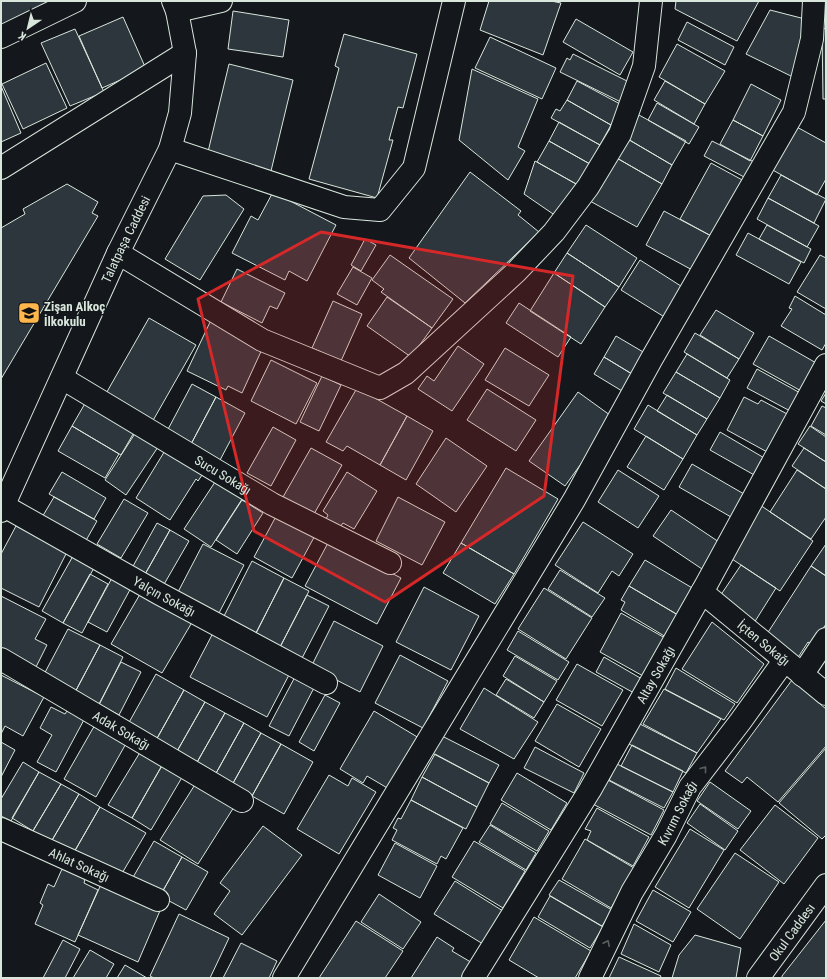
<svg xmlns="http://www.w3.org/2000/svg" width="827" height="979" viewBox="0 0 827 979" font-family="'Roboto Condensed',sans-serif">
<rect width="100%" height="100%" fill="#14181c"/>
<path fill="#2c363c" stroke="#d8e6dc" d="M1,1h52l-52,28z
M489,1h62l10,2 -18,52 -63,-25z
M676,1h83l-22,40 -62,-32z
M770,10l35,9 -10,59 -49,-24z
M233,11l56,9 -6,37 -55,-8z
M123,17l23,52 -44,19 -23,-52z
M576,19l57,33 -13,23 -57,-33z
M687,22l47,25 -9,18 -47,-25z
M826,28v71h-3l-1,-70z
M75,29l29,63 -34,14 -29,-63z
M344,34l73,20 -14,54 -5,-1 -9,33h4l-16,58 -68,-19 30,-111 -4,-2z
M490,37l66,31 -14,31 -67,-31z
M677,44l48,27 -20,33 -46,-27z
M573,54l60,30 -10,19 -63,-31 7,-14 3,2z
M46,63l21,45 -44,21 -21,-45z
M229,64l64,16 -22,91 -64,-15z
M472,69l66,30 -20,48 7,4 -17,29 -49,-40z
M577,81l45,24 -11,20 -44,-25z
M665,81l40,23 -11,20 -40,-24z
M751,84l30,16 -18,36 -30,-16z
M1,86l20,47 -20,9z
M567,100l44,25 -11,20 -49,-27 5,-9 4,2z
M657,103l42,24 -10,17 -41,-24z
M639,115l47,26 -14,24 -46,-27z
M733,120l30,16 -13,25 -30,-17z
M559,122l41,23 -10,19 -41,-23z
M795,126l31,17v36l-9,16 -46,-26z
M626,138l46,27 -10,19 -47,-27z
M549,141l41,23 -12,21 -41,-23z
M712,141l42,21 -8,16 -42,-22z
M615,157l47,27 -25,43 -47,-26z
M535,161l43,24 -22,31 -32,-22z
M711,163l35,19 -31,56 -35,-19z
M470,172l51,39 -3,4 21,17 -74,71 -56,-45z
M781,175l45,24 -12,24 -46,-25z
M67,184l31,18 -6,11 6,3 -97,163v-151l24,-14 -2,-5z
M273,192l63,33 -29,56 -18,-10 -4,9 -53,-27 19,-37 7,4z
M226,195l18,14 -44,71 -35,-21 38,-63z
M768,198l51,28 -12,21 -50,-28z
M664,211l51,27 -19,34 -50,-27z
M586,225l51,33 -18,29 -52,-34z
M767,225l44,24 -7,14 -45,-24z
M748,233l53,29 -12,22 -53,-29z
M365,239l11,6 -15,26 -10,-6z
M567,253l52,34 -14,20 -51,-34z
M390,255l63,44 -21,29 -51,-36 3,-3 -12,-9z
M820,255l6,3v51l-29,-17z
M640,260l44,28 -18,30 -45,-28z
M353,267l19,11 -15,27 -20,-11z
M237,269l48,24 -8,16 -7,-3 -8,17 -41,-21z
M554,273l51,34 -24,37 -51,-33z
M795,296l31,19v28l-4,7 -41,-24 11,-17 -3,-1z
M387,297l45,31 -21,29 -44,-31z
M333,301l29,13 -21,47 -29,-13z
M519,303l52,34 -13,20 -52,-34z
M716,310l38,23 -15,26 -39,-24z
M149,318l47,27 -45,79 -47,-27z
M211,320l53,25 -22,48 -14,-7 -2,4 -39,-19z
M695,333l44,26 -12,19 -43,-26z
M616,336l34,20 -13,21 -33,-20z
M769,336l49,28 -15,28 -50,-28z
M458,346l26,18 -32,47 -34,-22 9,-13 7,5z
M505,348l44,27 -20,31 -44,-26z
M687,354l43,26 -10,18 -44,-26z
M604,357l33,20 -10,17 -33,-20z
M271,360l46,23 -21,41 -45,-23z
M757,369l45,25 -10,18 -45,-24z
M676,372l44,26 -13,21 -44,-26z
M322,376l19,9 -22,46 -19,-9z
M192,384l24,13 -26,49 -24,-13z
M357,388l50,28 -27,49 -33,-19 -4,5 -17,-9z
M487,389l49,31 -20,31 -49,-31z
M578,392l36,26 -49,68 -36,-25z
M826,393v11l-5,-3z
M667,395l40,24 -10,16 -40,-24z
M216,397l29,16 -26,49 -29,-16z
M744,397l14,7 3,-4 28,15 -20,38 -42,-23z
M87,400l49,29 -15,26 -49,-29z
M648,405l49,30 -14,24 -49,-30z
M822,406l4,2v27l-15,-9z
M407,416l26,15 -27,49 -26,-15z
M72,426l47,28 -14,24 -47,-27z
M810,426l16,11v25l-28,-18z
M273,427l23,13 -25,46 -24,-13z
M136,432l22,15 -32,48 -21,-15z
M720,432l46,27 -10,17 -46,-26z
M646,436l37,23 -19,31 -37,-23z
M446,438l41,28 -31,46 -40,-28z
M311,448l31,17 -28,49 -31,-17z
M804,448l22,14v27l-34,-23z
M166,449l38,23 -6,9 -2,-2 -26,41 -34,-22z
M692,464l52,30 -13,23 -52,-30z
M506,468l52,31 -44,75 -53,-31z
M618,470l41,26 -21,32 -40,-26z
M797,470l29,19v28l-15,22 -41,-27z
M62,472l44,26 -12,21 -45,-25z
M347,472l30,19 -23,38 -11,-6 -3,4 -14,-8 2,-4 -5,-4z
M219,476l27,17 -35,54 -27,-18z
M54,497l43,24 -13,23 -43,-25z
M398,497l47,25 -23,43 -46,-24z
M124,499l24,14 -27,45 -24,-14z
M242,500l21,13 -26,41 -21,-14z
M760,505l53,36 -33,50 -54,-36z
M280,509l38,21 -26,48 -38,-21z
M671,510l48,32 -17,27 -49,-33z
M583,522l50,32 -14,22 -7,-5 -14,22 -43,-28z
M157,523l13,7 -26,46 -12,-8z
M16,526l51,26 -28,55 -38,-19v-34z
M170,530l19,11 -26,45 -19,-10z
M329,541l72,37 -24,46 -72,-38z
M461,543l53,31 -19,30 -52,-31z
M203,544l41,21 -25,48 -41,-21z
M826,544v32l-15,-10z
M73,556l21,12 -31,55 -21,-12z
M645,560l49,29 -16,26 -49,-29z
M252,561l32,17 -29,57 -32,-17z
M741,565l35,23 -22,35 -36,-24z
M811,566l15,10v48l-14,21 -4,-3 -11,17 -32,-22z
M560,570l45,28 -13,19 -44,-28z
M90,574l18,10 -26,49 -19,-10z
M113,576l19,10 -25,46 -19,-10z
M284,578l25,13 -29,56 -25,-12z
M629,586l49,29 -12,22 -45,-27 4,-8 -4,-2z
M424,587l55,29 -28,54 -55,-28z
M544,588l48,30 -26,41 -48,-30z
M143,589l51,30 -32,54 -51,-29z
M307,595l22,11 -29,56 -22,-11z
M1,596l45,23 -11,20 12,6 -13,26 -33,-17z
M621,613l44,25 -22,38 -43,-24z
M334,621l49,25 -23,46 -49,-25z
M712,622l52,42 -27,39 -55,-34z
M68,629l32,16 -27,51 -32,-16z
M518,631l51,31 -11,18 -51,-30z
M213,633l77,40 -23,44 -77,-40z
M100,645l23,12 -26,52 -24,-13z
M400,655l48,26 -25,47 -48,-25z
M515,656l42,25 -13,21 -41,-26z
M604,657l38,22 -8,14 -38,-21z
M121,662l20,10 -22,43 -20,-11z
M577,664l46,26 -21,36 -46,-26z
M676,668l59,36 -11,16 -59,-31z
M297,673l19,11 -27,52 -20,-10z
M156,674l28,16 -29,52 -28,-16z
M1,675l43,22 -21,39 -18,-10 -4,8z
M506,679l38,23 -10,16 -38,-23z
M792,680l34,29v37l-48,56 -31,-25 -5,6 -17,-12z
M484,688l54,34 -24,37 -54,-30z
M664,689l57,30 -24,34 -54,-29z
M184,690l21,12 -29,51 -21,-11z
M325,695l15,8 -26,48 -15,-9z
M205,702l20,11 -29,51 -20,-11z
M557,704l44,25 -22,38 -44,-26z
M51,707l14,7 4,-6 17,8 -30,56 -19,-10 15,-27 -12,-7z
M374,711l45,27 -30,51 -22,-13 -4,7 -23,-14z
M225,713l19,10 -29,52 -19,-11z
M96,723l32,17 -32,57 -32,-18z
M244,723l17,10 -29,52 -17,-10z
M638,723l59,30 -11,20 -59,-30z
M261,733l20,11 -29,52 -20,-11z
M442,736l57,29 -10,18 -57,-30z
M1,742l14,8 -14,27z
M281,744l32,18 -29,52 -32,-18z
M632,745l51,26 -10,21 -52,-26z
M535,747l49,26 -10,20 -50,-25z
M826,748v87l-4,4 -43,-36z
M142,749l22,13 -32,56 -24,-13z
M435,754l54,29 -12,24 -55,-30z
M23,762l16,10 -28,49 -10,-5v-17z
M164,762l20,12 -33,56 -19,-12z
M617,764l56,28 -9,16 -55,-28z
M39,772l22,12 -28,47 -21,-13z
M517,773l50,30 -16,27 -50,-30z
M329,775l19,11 4,-8 24,14 -37,62 -42,-25z
M422,777l55,30 -11,22 -55,-29z
M606,779l58,31 -13,25 -58,-31z
M710,782l41,29 -13,18 -41,-28z
M196,783l38,24 -36,57 -38,-24z
M61,784l18,10 -28,48 -20,-8z
M79,794l21,13 -27,47 -22,-12z
M411,800l52,28 -17,31 -5,-3 -4,8 -45,-24 5,-10 -4,-2 5,-10 3,1z
M502,803l47,28 -12,20 -47,-27z
M700,804l38,27 -13,19 -38,-27z
M775,805l43,33 -34,46 -44,-34z
M100,807l46,26 -28,47 -45,-26z
M597,808l52,29 -16,29 -46,-26 4,-9 -6,-2z
M490,825l46,28 -10,17 -47,-28z
M263,826l39,29 -60,80 -28,-21 16,-23 -10,-8z
M690,829l34,21 -35,58 -34,-21z
M585,839l49,29 -23,40 -49,-29z
M154,841l28,16 -22,39 -28,-17z
M474,841l51,30 -22,37 -51,-31z
M395,843l42,23 -17,32 -42,-23z
M735,853l44,29 -39,57 -43,-30z
M182,857l26,15 -22,38 -26,-14z
M62,869l23,10 -1,4 14,7 -23,52 -40,-18 8,-19 -3,-2 8,-19 6,3z
M103,880l59,26 -24,56 -60,-27z
M559,880l53,30 -10,16 -53,-31z
M455,881l48,30 -20,33 -49,-30z
M653,890l38,22 -18,30 -37,-21z
M379,894l42,28 -18,27 -42,-27z
M550,896l53,31 -13,21 -52,-31z
M179,914l50,24 -19,40h-56l-4,-2z
M534,917l57,34 -16,27h-36l-30,-18z
M826,920v58h-44v-2z
M356,921l47,30 -18,27h-66z
M634,924l37,21 -12,27 -38,-18z
M695,935l46,13 -5,30h-64l7,-23z
M437,937l17,11 -2,3 22,13 -9,14h-54z
M63,940l17,9 -15,29h-22z
M241,943l36,18 -8,17h-46z
M90,950l24,14 -8,14h-33z
M619,957l42,19 -1,2h-51z
M125,965l22,13h-30z"/>
<g fill="none" stroke-linecap="round" stroke-linejoin="round">
<g stroke="#d8e6dc" stroke-width="24">
<g id="street">
<path d="M177,11l44,-10"/>
<path d="M1,37l74,-36"/>
<path d="M170,149l174,58 36,3 34,-42 40,-167"/>
<path d="M1,168l184,-115"/>
<path d="M118,253l144,87 118,48 26,-15 110,-101 38,-40 34,-45 32,-53 24,-68 7,-65"/>
<path id="s1" d="M62,378l210,126 118,59"/>
<path id="s2" d="M4,506l156,88 166,89"/>
<path id="s3" d="M702,592l124,102"/>
<path id="s4" d="M1,659l241,142"/>
<path d="M802,675l24,-36"/>
<path id="s5" d="M1,829l157,71"/>
<path d="M284,978l290,-478 77,-140 143,-248 18,-73 2,-38"/>
<path id="s6" d="M473,978l117,-188 116,-205 120,-220"/>
<path id="s7" d="M590,978l42,-86 34,-57 24,-48 50,-65 44,-61"/>
</g>
</g>
<g stroke="#d8e6dc" stroke-width="24">
<g id="secondary">
<path id="s8" d="M1,511l117,-258 52,-104 10,-36 5,-60 -8,-42 -4,-10"/>
<path id="s9" d="M758,978l68,-93"/>
</g>
</g>
<use href="#street" stroke="#14181c" stroke-width="22"/>
<use href="#secondary" stroke="#14181c" stroke-width="22"/>
</g>
<defs><path id="oneway-chevron" d="M-2-3.5L2.5 0L-2 3.5" fill="none" stroke-width="1.6" stroke-linecap="round" stroke-linejoin="round"/></defs>
<g stroke="#59605f">
<use href="#oneway-chevron" transform="translate(704 769) rotate(-52)"/>
<use href="#oneway-chevron" transform="translate(607 943) rotate(-64)"/>
</g>
<path fill="#d62828" fill-opacity="0.2" stroke="#d62828" stroke-width="3" stroke-linejoin="round" d="M321,232l252,44 -29,220 -159,106 -131,-71 -56,-232z"/>
<defs>
<g id="school-square" transform="scale(1.15)"><rect x="-9" y="-9" width="18" height="18" rx="4" fill="#ffb74d" stroke="#14181c"/><path d="M0-5L7-2L0 1L-7-2ZM-4 1L0 2.5L4 1V4Q0 6-4 4Z" fill="#111"/></g>
</defs>
<g fill-rule="evenodd">
<use href="#school-square" x="29" y="313"/>
</g>
<g text-anchor="middle" stroke-width="3" stroke-linejoin="round" paint-order="stroke">
<g font-size="13" fill="#d8e6dc" stroke="#14181c">
<text dy="5" stroke="none"><textPath href="#s8" startOffset="299">Talatpaşa Caddesi</textPath></text>
<text dy="5" stroke="none"><textPath href="#s1" startOffset="188">Sucu Sokağı</textPath></text>
<text dy="5" stroke="none"><textPath href="#s2" startOffset="184">Yalçın Sokağı</textPath></text>
<text dy="5" stroke="none"><textPath href="#s3" startOffset="80">İçten Sokağı</textPath></text>
<text dy="5" stroke="none"><textPath href="#s6" startOffset="354">Altay Sokağı</textPath></text>
<text dy="5" stroke="none"><textPath href="#s4" startOffset="140">Adak Sokağı</textPath></text>
<text dy="5" stroke="none"><textPath href="#s7" startOffset="187">Kıvrım Sokağı</textPath></text>
<text dy="5" stroke="none"><textPath href="#s5" startOffset="86">Ahlat Sokağı</textPath></text>
<text dy="5" stroke="none"><textPath href="#s9" startOffset="57">Okul Caddesı</textPath></text>
</g>
<g font-size="13" font-weight="bold" fill="#d8e6dc" stroke="#14181c" text-anchor="start">
<text x="44" y="311">Zişan Alkoç<tspan x="44" dy="15">İlkokulu</tspan></text>
</g>
</g>
<rect width="827" height="979" fill="none" stroke="#d8e6dc" stroke-width="4"/>
<g transform="translate(28 28) rotate(215)" stroke="#14181c" stroke-width="3" paint-order="stroke">
<path d="M0-3L7 15L0 10L-7 15Z" fill="#d8e6dc"/>
<text y="-6" font-size="11" font-weight="bold" text-anchor="middle" fill="#d8e6dc">K</text>
</g>
</svg>
